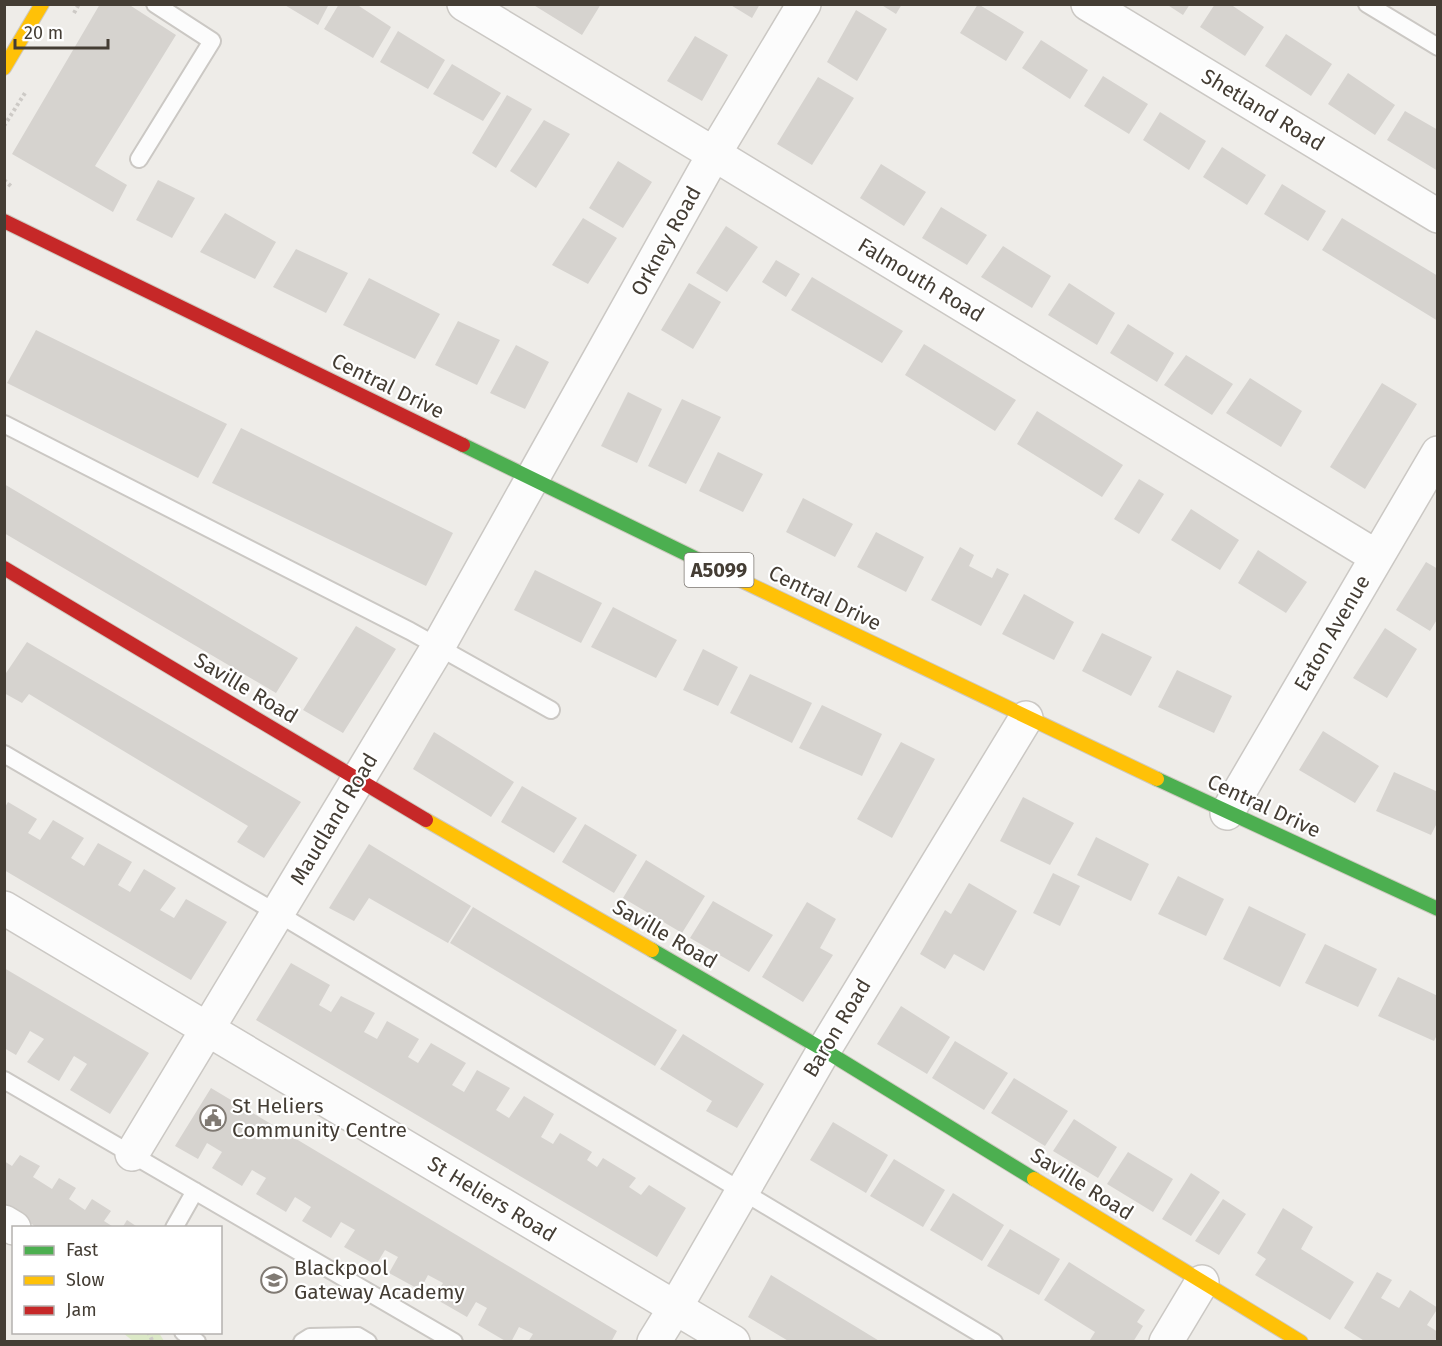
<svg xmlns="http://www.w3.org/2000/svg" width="1442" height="1346" viewBox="0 0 1442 1346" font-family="'Fira Sans',sans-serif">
<rect width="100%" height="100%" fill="#eeece8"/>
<path fill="#dce9c7" d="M123,1333h36l5,8h-31z"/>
<path fill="#d6d3cf" d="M100,4h28l48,31 -81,131 32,19 -14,27 -101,-58z
M283,4h46l-11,21z
M339,4h17l35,23 -18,31 -49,-29z
M532,4h69l-19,31z
M729,4h31l-8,14z
M880,4h22l-6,10z
M978,4l46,28 -18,29 -46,-28z
M1166,4h24l-7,11z
M1215,4h15l34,23 -19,29 -45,-29z
M856,10l31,19 -30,52 -30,-19z
M398,31l47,29 -17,29 -48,-27z
M1286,34l46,30 -21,32 -46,-30z
M695,36l33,19 -26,46 -35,-20z
M1041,40l47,30 -18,29 -48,-31z
M452,64l49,29 -18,28 -50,-27z
M1348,73l47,32 -20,30 -47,-31z
M1103,76l45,28 -19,30 -45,-28z
M818,77l36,21 -42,67 -35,-21z
M507,95l25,14 -36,59 -24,-15z
M1405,111l33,19v41l-51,-31z
M1160,112l46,29 -17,29 -46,-30z
M544,120l26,14 -34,54 -26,-17z
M1222,147l44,28 -19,30 -44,-28z
M618,161l34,21 -29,46 -34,-20z
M881,164l45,28 -22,34 -44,-28z
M158,180l37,18 -23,40 -36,-18z
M1282,184l44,27 -18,30 -44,-27z
M941,207l46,28 -20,30 -45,-27z
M225,213l51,29 -21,37 -55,-27z
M583,218l34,20 -29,46 -36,-19z
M1342,218l96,58v45l-116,-71z
M726,226l32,21 -31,45 -31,-19z
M1003,246l48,30 -19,32 -51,-31z
M296,249l52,24 -22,40 -53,-26z
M776,260l24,14 -14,23 -24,-15z
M812,277l91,54 -21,32 -91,-53z
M369,278l71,36 -25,45 -72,-34z
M689,283l32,19 -28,47 -32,-19z
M1069,283l46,30 -18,32 -49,-30z
M458,321l42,19 -23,45 -42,-20z
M1128,324l46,29 -17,29 -47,-29z
M36,330l191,94 -29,54 -191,-95z
M924,344l92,56 -21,31 -90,-56z
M516,345l33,17 -24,47 -35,-16z
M1186,355l47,29 -21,31 -48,-30z
M1250,378l52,33 -21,36 -55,-34z
M1382,383l35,21 -52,85 -35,-22z
M628,392l34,17 -25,54 -36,-17z
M682,399l39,18 -35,67 -38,-18z
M1037,411l86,54 -21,32 -85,-53z
M241,428l212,105 -27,53 -214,-103z
M718,452l45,22 -20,38 -44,-21z
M1139,479l25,15 -25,40 -25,-15z
M4,484l294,174 -22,35 -272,-160z
M803,498l50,26 -18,33 -49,-25z
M1191,509l48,31 -19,30 -49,-30z
M876,532l48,25 -18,35 -49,-25z
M960,547l14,8 -5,11 23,12 5,-10 12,6 -28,52 -50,-26z
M1258,550l49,32 -21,31 -48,-30z
M1426,562l12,7v49l-8,13 -34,-21z
M535,570l67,33 -21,40 -67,-33z
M1024,594l50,28 -20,38 -52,-26z
M613,607l64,33 -21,38 -65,-31z
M356,626l40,23 -53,84 -40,-23z
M1385,628l32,21 -30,49 -34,-20z
M1102,633l50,24 -21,39 -49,-25z
M27,642l274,160 -37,56 -27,-16 11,-16 -219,-132 -7,9 -18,-10v-17z
M703,649l35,18 -20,39 -35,-16z
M1177,670l55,26 -18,37 -56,-26z
M750,674l62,29 -20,40 -62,-30z
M822,705l60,29 -20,42 -63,-28z
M1323,731l56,35 -24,37 -56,-33z
M434,732l80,50 -23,35 -78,-48z
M901,742l34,17 -43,79 -35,-19z
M1394,772l44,20v29l-7,14 -55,-24z
M522,786l55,32 -23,35 -53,-31z
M1023,797l51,26 -24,42 -50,-24z
M8,802l29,17 -9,14 12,7 13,-20 31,18 -13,20 13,8 14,-23 34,19 -14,23 12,7 14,-23 32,19 -16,22 14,8 12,-19 41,23 -36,58 -187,-110v-61z
M585,824l52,31 -23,38 -52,-31z
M1096,837l53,27 -18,37 -54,-26z
M369,844l102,62 -23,37 -79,-45 -15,23 -25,-13z
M646,860l59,36 -23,37 -59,-35z
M1053,873l27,13 -20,40 -27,-13z
M1178,876l46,23 -18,37 -48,-22z
M969,883l48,28 -33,60 -30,-17 -9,15 -25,-15 25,-44 6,4z
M713,901l60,34 -24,37 -59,-34z
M807,902l29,17 -16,29 13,7 -30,47 -41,-25z
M1249,906l57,28 -26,53 -57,-28z
M473,907l204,123 -22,36 -205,-123z
M1325,944l52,25 -19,38 -53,-24z
M291,963l39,22 -11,20 12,7 10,-16 34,17 -11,19 13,7 10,-18 32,18 -11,18 10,6 13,-20 35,20 -14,22 12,7 13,-22 33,18 -14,22 13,8 15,-22 30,18 -13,23 12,7 7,-11 32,19 -5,8 10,7 6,-9 33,20 -7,9 12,8 8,-10 37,23 -29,49 -401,-237z
M4,968l145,85 -39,61 -40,-24 17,-26 -13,-8 -15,25 -32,-19 17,-23 -14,-8 -14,24 -12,-7z
M1398,977l40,19v37l-4,8 -56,-25z
M901,1006l49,31 -23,37 -50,-30z
M683,1034l81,50 -27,44 -31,-17 6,-10 -52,-32z
M955,1041l53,32 -24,37 -52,-32z
M1014,1078l54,33 -23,35 -54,-33z
M211,1088l406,243 -6,11h-83l5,-8 -14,-7 -8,15h-4l-29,-17 9,-17 -11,-6 -9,15 -33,-19 9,-15 -15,-8 -8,15 -31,-17 9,-16 -13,-7 -9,15 -32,-18 11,-17 -14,-8 -10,16 -29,-17 9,-14 -16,-10 -9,15 -30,-18 10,-16 -14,-8 -10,16 -30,-18 10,-16 -15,-9 -9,16 -23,-13z
M1074,1119l43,28 -19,31 -45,-27z
M833,1122l55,33 -22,38 -56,-33z
M1128,1152l45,27 -20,33 -46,-28z
M20,1155l20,11 -7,11 19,12 7,-11 17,10 -7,11 16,11 7,-11 19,12 -7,10 11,7h-77l-34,-21v-46l8,5z
M894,1159l51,31 -22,37 -53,-31z
M1191,1173l29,19 -29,44 -29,-17z
M953,1193l51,32 -22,36 -52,-31z
M1223,1199l23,15 -27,41 -24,-14z
M1283,1208l30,19 -12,22 53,33 -24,38 -75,-45 11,-16 -9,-6z
M127,1220l12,8h-17z
M1010,1229l50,30 -21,36 -52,-29z
M1069,1262l76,48 -8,12 6,4 -10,16h-40l-3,-2 5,-8 -51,-32z
M1377,1272l15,8 -11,18 18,10 11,-18 28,18 -11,17 11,7 -3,10h-69l-22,-14z
M771,1275l110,67h-91l-42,-25z"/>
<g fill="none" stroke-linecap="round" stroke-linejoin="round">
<g stroke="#cbc8c4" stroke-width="20">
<path id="lane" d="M1367,4l71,43
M139,159l73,-118 -57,-37
M4,424l406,207 141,79
M4,754l273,159 717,429
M4,1080l450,262
M174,1228l21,-37
M183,1332l14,10
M302,1342l8,-5 48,-1 10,6"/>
</g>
<g stroke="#cbc8c4" stroke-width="36">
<path id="street" d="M464,4l250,150 663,403
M1088,4l350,212
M1227,813l211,-360
M4,908l729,434
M132,1154l306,-507 276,-493 90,-150
M4,1222l10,6
M654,1342l21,-34 149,-258 202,-332
M1166,1342l36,-60"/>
</g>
<g stroke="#cec9bf" stroke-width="16">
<path id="fast" d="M463,445l248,121
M1157,779l281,130
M652,950l172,100 210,129"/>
</g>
<g stroke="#cec9bf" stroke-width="16">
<path id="slow" d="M4,68l38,-64
M711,566l446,213
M426,820l226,130
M1034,1179l267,163"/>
</g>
<g stroke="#cec9bf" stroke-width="16">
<path id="jam" d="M4,221l459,224
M4,568l422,252"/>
</g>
<path stroke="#cdcac6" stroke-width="4" stroke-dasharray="3 3" stroke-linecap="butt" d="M74,13l5,-9
M4,126l21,-33
M4,180l9,8
M148,1332l5,10"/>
<use href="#lane" stroke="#fcfcfc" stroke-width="16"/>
<use href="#street" stroke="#fcfcfc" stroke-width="33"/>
<use href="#fast" stroke="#4caf50" stroke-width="14"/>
<use href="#slow" stroke="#ffc107" stroke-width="14"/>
<use href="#jam" stroke="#c62828" stroke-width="14"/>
</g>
<defs>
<g id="civic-ring" transform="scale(1.35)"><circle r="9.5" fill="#fff" stroke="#807a73" stroke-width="1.5"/><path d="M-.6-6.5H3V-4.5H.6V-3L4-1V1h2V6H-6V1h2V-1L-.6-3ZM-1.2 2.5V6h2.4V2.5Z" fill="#807a73"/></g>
<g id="school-ring" transform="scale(1.35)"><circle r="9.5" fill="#fff" stroke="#807a73" stroke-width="1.5"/><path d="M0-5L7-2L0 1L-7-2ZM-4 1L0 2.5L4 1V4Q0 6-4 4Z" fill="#807a73"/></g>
</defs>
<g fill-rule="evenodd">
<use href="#civic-ring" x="213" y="1118"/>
<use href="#school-ring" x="274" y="1280"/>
</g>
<g text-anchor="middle" stroke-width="4.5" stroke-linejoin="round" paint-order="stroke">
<rect fill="#fff" stroke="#7c7771" stroke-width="1.5" x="684.5" y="553" width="69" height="34" rx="4.5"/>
<g font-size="20" font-weight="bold" fill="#443d34">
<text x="719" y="577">A5099</text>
</g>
<g font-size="21" fill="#443d34" stroke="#fff">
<text transform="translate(1263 110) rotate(31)" y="7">Shetland Road</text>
<text transform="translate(666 241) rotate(-61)" y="7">Orkney Road</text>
<text transform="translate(921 280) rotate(31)" y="7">Falmouth Road</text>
<text transform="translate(388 386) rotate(26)" y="7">Central Drive</text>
<text transform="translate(825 598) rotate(26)" y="7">Central Drive</text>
<text transform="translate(1332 633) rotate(-60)" y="7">Eaton Avenue</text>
<text transform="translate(246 688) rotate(31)" y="7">Saville Road</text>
<text transform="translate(1264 806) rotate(25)" y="7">Central Drive</text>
<text transform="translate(334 819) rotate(-59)" y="7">Maudland Road</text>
<text transform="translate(665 934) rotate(30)" y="7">Saville Road</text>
<text transform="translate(837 1028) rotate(-59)" y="7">Baron Road</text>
<text transform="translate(1082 1184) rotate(32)" y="7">Saville Road</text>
<text transform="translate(492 1199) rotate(31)" y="7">St Heliers Road</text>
</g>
<g font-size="21" fill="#443d34" stroke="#fff" text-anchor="start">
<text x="232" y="1113">St Heliers<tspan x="232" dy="24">Community Centre</tspan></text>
<text x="294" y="1275">Blackpool<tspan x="294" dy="24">Gateway Academy</tspan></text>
</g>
</g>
<rect width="1442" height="1346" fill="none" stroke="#443d34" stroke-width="12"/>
<rect x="12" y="1226" width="210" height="108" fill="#ffffff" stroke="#b4b1ae" stroke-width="1.5"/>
<rect x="24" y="1246" width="30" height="9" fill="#4caf50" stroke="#b4b1ae" stroke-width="1.5"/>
<text x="66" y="1256" font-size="18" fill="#443d34">Fast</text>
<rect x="24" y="1276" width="30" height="9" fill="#ffc107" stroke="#b4b1ae" stroke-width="1.5"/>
<text x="66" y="1286" font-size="18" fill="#443d34">Slow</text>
<rect x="24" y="1306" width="30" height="9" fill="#c62828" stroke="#b4b1ae" stroke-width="1.5"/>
<text x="66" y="1316" font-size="18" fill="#443d34">Jam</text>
<path d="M15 39v9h93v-9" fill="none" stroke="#443d34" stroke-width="3"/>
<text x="24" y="39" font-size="18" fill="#443d34" stroke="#ffffff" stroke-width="4.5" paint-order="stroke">20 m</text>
</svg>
